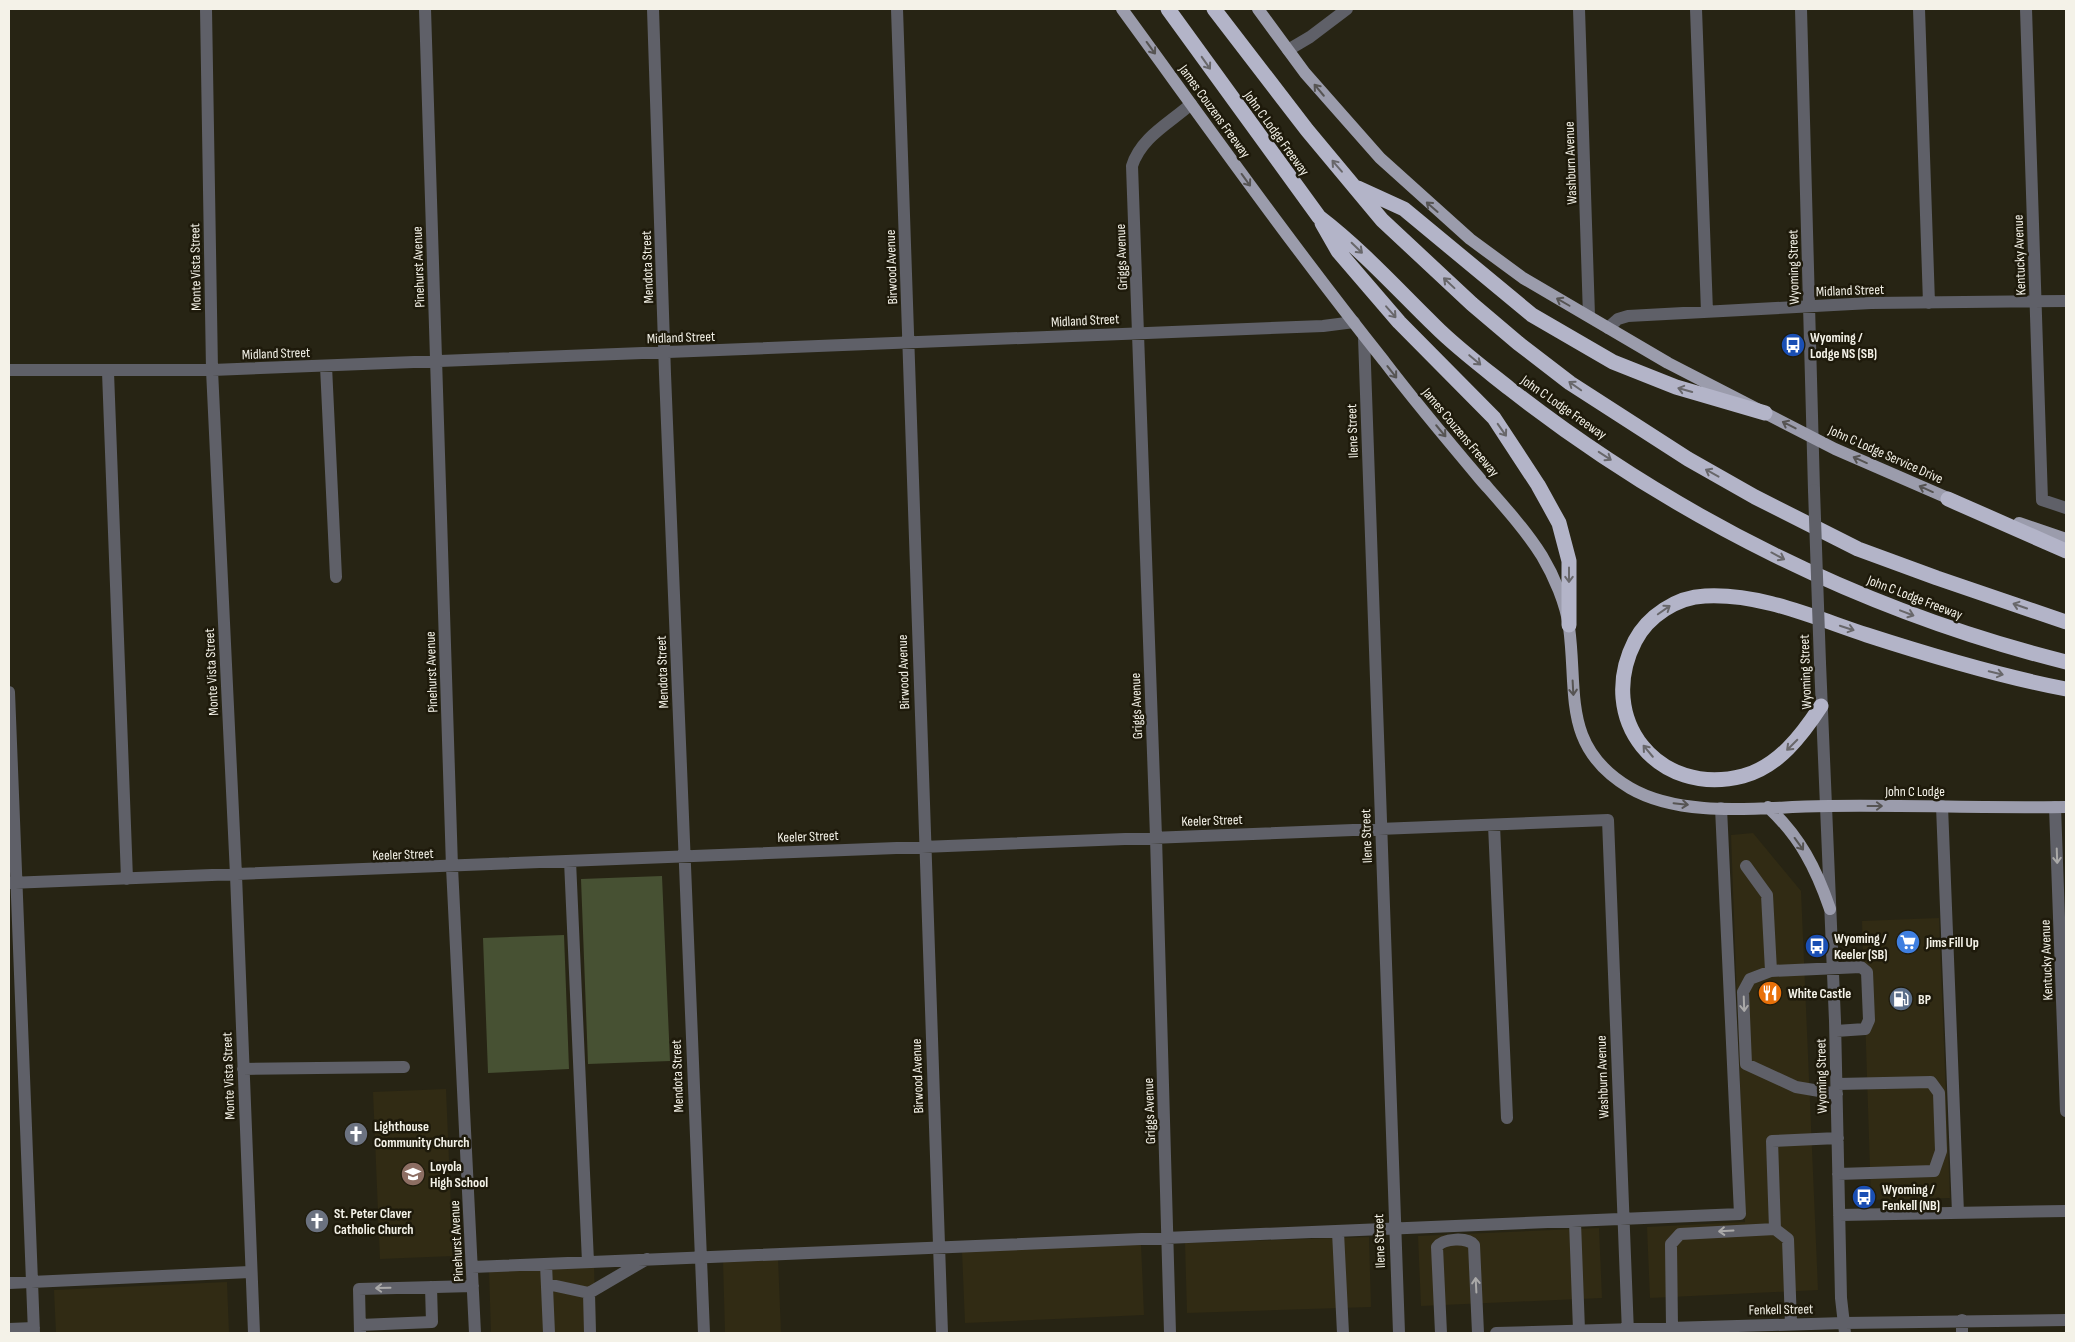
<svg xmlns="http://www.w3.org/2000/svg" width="2075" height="1342" viewBox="0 0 2075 1342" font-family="'Sofia Sans Condensed',sans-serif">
<rect width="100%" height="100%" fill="#272414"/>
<path fill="#312b14" d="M1753,833l48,58 17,399 -168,8 -3,-71 98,-5 -14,-387z
M1939,918l11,280 -79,2 -9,-279z
M446,1089l7,167 -73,3 -7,-167z
M1599,1228l3,70 -181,8 -3,-70z
M1369,1237l2,70 -184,6 -2,-70z
M1141,1244l3,71 -179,8 -3,-72z
M778,1258l3,75h-56l-2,-73z
M594,1266l2,67h-105l-2,-63z
M227,1282l2,51h-173l-2,-43z"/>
<path fill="#475133" d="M662,876l8,185 -82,3 -7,-185z
M564,935l5,134 -81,4 -5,-135z"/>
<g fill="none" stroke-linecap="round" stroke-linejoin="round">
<path stroke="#5f6068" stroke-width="12" d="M206,9l6,361 24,505 18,458
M425,9l27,858 23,466
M653,9l12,365 39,959
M897,9l45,1324
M1579,9l10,307
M1696,9l11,303
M1801,9l13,481
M1919,9l10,294
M2026,9l16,491 24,8
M1288,50l22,-13 37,-28
M1608,328l10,-9 10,-3 243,-13 195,-2
M1364,337l35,996
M326,366l10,211
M9,370h203l1111,-44 31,-4
M108,372l19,507
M1820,663l15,358 6,277 4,35
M9,692l25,641
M1942,806l16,407
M2055,807l11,304
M1494,825l13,293
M570,861l18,401
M1746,866l21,29 4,76
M9,883l1599,-63 20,513
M1836,1031l29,-2 4,-9 -2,-48 -6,-5 -90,4 -21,8 -7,13 3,72 50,23 41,7
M243,1069l161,-2
M1837,1084l94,-2 8,11 2,58 -7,20 -96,3
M1839,1215l227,-4
M1575,1222l4,108
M1775,1229l-3,-88 66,-3
M1338,1232l5,101
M546,1264l3,69
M472,1267l1268,-53 -19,-406
M9,1283l241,-11
M547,1284l42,9
M1962,1320v13
M360,1325l72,-3 -1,-35
M1672,1327l-1,-83 9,-10 95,-5 13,10 3,85
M9,1329l25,-1
M360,1333l-1,-44 114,-3
M590,1333l-1,-40 58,-34
M1170,1333l-14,-496 -24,-671c9,-29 38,-43 59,-62
M1441,1333l-4,-86c6,-9 31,-10 37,-2l4,88
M1496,1333l348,-10 222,-3"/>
<path stroke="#9b9cac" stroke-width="12" d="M1122,9c86,118 171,238 262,352 31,41 64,80 97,119 21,24 44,49 61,76 12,20 24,48 27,71 9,66 -8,120 61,161 55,32 138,18 199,18 79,-1 158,2 237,1
M1258,9l47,64 75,85 90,81 53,39 145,85 167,86 122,53
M2019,523l47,16
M1768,807c32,30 48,61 62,102"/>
<path stroke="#b3b4c8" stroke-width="15" d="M1168,9l151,208c43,33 78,72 116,109 23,23 50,43 75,63 164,128 355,223 556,273
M1214,9l93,121 75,90 90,84 46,39 52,40 118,76 67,38 103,52 79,29 129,44
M1358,188l46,21 128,106 81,47 63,25 89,26
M1322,223l16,28 61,71 95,96 44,67 21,38 10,38v64
M1948,499l118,52
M1821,706c-19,29 -43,61 -78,70 -85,22 -148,-57 -108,-135 13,-25 42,-44 70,-45 56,-3 110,22 162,39 65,21 131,41 199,54"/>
<path stroke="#5f6068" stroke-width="12" d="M1814,490l6,173"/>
</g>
<defs><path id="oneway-shaft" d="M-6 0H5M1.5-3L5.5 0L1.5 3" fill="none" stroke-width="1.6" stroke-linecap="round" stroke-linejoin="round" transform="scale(1.25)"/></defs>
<g stroke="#565453">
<use href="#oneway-shaft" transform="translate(1151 48) rotate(54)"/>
<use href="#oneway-shaft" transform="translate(1319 90) rotate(-130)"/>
<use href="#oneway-shaft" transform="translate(1246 180) rotate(54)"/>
<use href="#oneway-shaft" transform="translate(1432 207) rotate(-139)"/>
<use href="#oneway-shaft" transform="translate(1563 302) rotate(-150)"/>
<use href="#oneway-shaft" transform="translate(1392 372) rotate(52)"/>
<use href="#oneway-shaft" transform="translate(1789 425) rotate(-153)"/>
<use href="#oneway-shaft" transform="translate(1441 431) rotate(50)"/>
<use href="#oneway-shaft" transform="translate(1860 460) rotate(-156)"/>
<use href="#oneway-shaft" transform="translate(1926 489) rotate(-156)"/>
<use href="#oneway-shaft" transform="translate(1573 688) rotate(87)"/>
<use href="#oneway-shaft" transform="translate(1681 804) rotate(6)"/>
<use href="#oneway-shaft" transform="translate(1875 806)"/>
<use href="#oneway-shaft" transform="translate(1799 844) rotate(54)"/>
</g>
<g stroke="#68676a">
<use href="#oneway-shaft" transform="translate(1206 63) rotate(55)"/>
<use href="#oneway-shaft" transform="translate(1337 166) rotate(-131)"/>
<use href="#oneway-shaft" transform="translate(1357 248) rotate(44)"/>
<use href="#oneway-shaft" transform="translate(1449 283) rotate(-137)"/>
<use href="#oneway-shaft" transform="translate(1391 312) rotate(49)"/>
<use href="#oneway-shaft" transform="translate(1475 360) rotate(40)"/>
<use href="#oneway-shaft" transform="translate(1575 386) rotate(-145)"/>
<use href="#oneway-shaft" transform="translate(1685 390) rotate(-164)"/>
<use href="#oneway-shaft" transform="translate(1502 430) rotate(55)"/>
<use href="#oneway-shaft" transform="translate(1605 456) rotate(33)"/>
<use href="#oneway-shaft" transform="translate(1712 473) rotate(-151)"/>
<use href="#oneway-shaft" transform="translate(1778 556) rotate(28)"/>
<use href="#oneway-shaft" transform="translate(1569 575) rotate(90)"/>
<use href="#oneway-shaft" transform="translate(2020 606) rotate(-161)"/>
<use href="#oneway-shaft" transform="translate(1664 610) rotate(-35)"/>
<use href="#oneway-shaft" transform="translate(1907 613) rotate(21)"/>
<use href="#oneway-shaft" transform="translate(1847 628) rotate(18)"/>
<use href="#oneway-shaft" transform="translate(1996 673) rotate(14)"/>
<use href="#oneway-shaft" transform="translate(1792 745) rotate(135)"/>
<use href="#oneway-shaft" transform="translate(1648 751) rotate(-130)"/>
</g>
<g stroke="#aaa9a8">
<use href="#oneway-shaft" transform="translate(2057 856) rotate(88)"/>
<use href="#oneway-shaft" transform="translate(1744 1004) rotate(88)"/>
<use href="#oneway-shaft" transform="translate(1726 1231) rotate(177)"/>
<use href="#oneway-shaft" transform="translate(1476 1285) rotate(-93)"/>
<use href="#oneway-shaft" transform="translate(383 1288) rotate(179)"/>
</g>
<defs>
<g id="bus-disc" transform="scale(1.25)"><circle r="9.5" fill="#1a4fb4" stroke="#1e1a0b"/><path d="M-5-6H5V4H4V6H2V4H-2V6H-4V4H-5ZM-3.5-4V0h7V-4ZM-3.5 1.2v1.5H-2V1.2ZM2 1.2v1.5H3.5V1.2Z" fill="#fff"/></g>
<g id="supermarket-disc" transform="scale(1.25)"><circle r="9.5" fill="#3f7fe0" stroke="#1e1a0b"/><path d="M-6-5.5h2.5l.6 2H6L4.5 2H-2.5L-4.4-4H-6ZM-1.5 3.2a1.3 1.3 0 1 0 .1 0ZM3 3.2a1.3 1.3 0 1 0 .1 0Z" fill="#fff"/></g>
<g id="restaurant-disc" transform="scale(1.25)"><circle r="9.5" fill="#e8710a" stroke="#1e1a0b"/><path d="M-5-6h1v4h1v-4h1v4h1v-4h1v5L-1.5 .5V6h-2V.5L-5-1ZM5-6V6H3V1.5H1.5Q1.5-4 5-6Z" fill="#fff"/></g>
<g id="fuel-disc" transform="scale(1.25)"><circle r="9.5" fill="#5c6f8a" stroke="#1e1a0b"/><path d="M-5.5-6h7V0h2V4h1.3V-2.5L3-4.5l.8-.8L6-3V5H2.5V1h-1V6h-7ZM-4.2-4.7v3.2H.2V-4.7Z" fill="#fff"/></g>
<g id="church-disc" transform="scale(1.25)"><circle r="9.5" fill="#6b7280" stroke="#1e1a0b"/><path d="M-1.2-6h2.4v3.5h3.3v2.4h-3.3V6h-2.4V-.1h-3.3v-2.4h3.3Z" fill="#fff"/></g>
<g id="school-disc" transform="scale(1.25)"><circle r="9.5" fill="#8d6e63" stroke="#1e1a0b"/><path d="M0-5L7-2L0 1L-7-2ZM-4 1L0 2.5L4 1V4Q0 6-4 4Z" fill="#fff"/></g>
</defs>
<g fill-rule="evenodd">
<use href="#bus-disc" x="1793" y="345"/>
<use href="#supermarket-disc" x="1908" y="942"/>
<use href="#bus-disc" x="1817" y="946"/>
<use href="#restaurant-disc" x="1770" y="993"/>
<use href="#fuel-disc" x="1901" y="999"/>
<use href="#church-disc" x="356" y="1134"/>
<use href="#school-disc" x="413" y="1174"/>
<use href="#bus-disc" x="1864" y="1197"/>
<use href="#church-disc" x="317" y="1221"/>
</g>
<g text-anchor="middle" stroke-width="5" stroke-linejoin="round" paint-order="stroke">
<g font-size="14" fill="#f4f2e8" stroke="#1e1a0b">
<text transform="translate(1215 111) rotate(54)" y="5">James Couzens Freeway</text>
<text transform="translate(1277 133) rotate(54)" y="5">John C Lodge Freeway</text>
<text transform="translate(1570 163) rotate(-92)" y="5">Washburn Avenue</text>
<text transform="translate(2019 255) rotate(-92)" y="5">Kentucky Avenue</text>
<text transform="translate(1121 257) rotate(-92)" y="5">Griggs Avenue</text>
<text transform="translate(195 267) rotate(-91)" y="5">Monte Vista Street</text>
<text transform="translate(418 267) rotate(-92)" y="5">Pinehurst Avenue</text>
<text transform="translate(647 267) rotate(-92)" y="5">Mendota Street</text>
<text transform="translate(891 267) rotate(-92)" y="5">Birwood Avenue</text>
<text transform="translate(1793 267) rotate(-91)" y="5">Wyoming Street</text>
<text transform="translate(1850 290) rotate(-2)" y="5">Midland Street</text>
<text transform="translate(1085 320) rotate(-3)" y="5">Midland Street</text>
<text transform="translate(681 337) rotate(-2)" y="5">Midland Street</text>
<text transform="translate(276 353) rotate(-2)" y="5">Midland Street</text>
<text transform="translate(1564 407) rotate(35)" y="5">John C Lodge Freeway</text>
<text transform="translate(1352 431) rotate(-92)" y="5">Ilene Street</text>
<text transform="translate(1461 432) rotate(50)" y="5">James Couzens Freeway</text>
<text transform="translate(1886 454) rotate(24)" y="5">John C Lodge Service Drive</text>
<text transform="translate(1915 597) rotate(21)" y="5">John C Lodge Freeway</text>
<text transform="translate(211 672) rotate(-93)" y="5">Monte Vista Street</text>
<text transform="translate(431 672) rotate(-92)" y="5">Pinehurst Avenue</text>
<text transform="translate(662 672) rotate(-92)" y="5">Mendota Street</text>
<text transform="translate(903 672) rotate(-92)" y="5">Birwood Avenue</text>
<text transform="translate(1805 672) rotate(-92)" y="5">Wyoming Street</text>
<text transform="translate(1136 706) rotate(-92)" y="5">Griggs Avenue</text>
<text x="1915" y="796">John C Lodge</text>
<text transform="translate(1212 820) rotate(-2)" y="5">Keeler Street</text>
<text transform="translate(808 836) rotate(-2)" y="5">Keeler Street</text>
<text transform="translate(1366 836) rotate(-92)" y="5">Ilene Street</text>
<text transform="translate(403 854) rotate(-2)" y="5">Keeler Street</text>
<text transform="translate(2046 960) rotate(-92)" y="5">Kentucky Avenue</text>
<text transform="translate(228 1076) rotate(-92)" y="5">Monte Vista Street</text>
<text transform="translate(677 1076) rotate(-92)" y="5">Mendota Street</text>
<text transform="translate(917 1076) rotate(-92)" y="5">Birwood Avenue</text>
<text transform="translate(1821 1076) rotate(-91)" y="5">Wyoming Street</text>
<text transform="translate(1602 1077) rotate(-92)" y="5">Washburn Avenue</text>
<text transform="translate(1149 1111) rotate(-92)" y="5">Griggs Avenue</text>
<text transform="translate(456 1241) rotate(-93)" y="5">Pinehurst Avenue</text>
<text transform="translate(1379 1241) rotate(-92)" y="5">Ilene Street</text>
<text transform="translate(1781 1309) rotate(-1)" y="5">Fenkell Street</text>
</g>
<g font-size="14" font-weight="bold" fill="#f4f2e8" stroke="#1e1a0b" text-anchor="start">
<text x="1810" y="342">Wyoming /<tspan x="1810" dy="16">Lodge NS (SB)</tspan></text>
<text x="1834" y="943">Wyoming /<tspan x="1834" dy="16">Keeler (SB)</tspan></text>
<text x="1926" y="947">Jims Fill Up</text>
<text x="1788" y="998">White Castle</text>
<text x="1918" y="1004">BP</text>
<text x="374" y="1131">Lighthouse<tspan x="374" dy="16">Community Church</tspan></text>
<text x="430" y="1171">Loyola<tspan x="430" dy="16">High School</tspan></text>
<text x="1882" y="1194">Wyoming /<tspan x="1882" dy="16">Fenkell (NB)</tspan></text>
<text x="334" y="1218">St. Peter Claver<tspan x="334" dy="16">Catholic Church</tspan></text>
</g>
</g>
<rect width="2075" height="1342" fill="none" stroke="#f4f2e8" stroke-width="20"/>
</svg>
